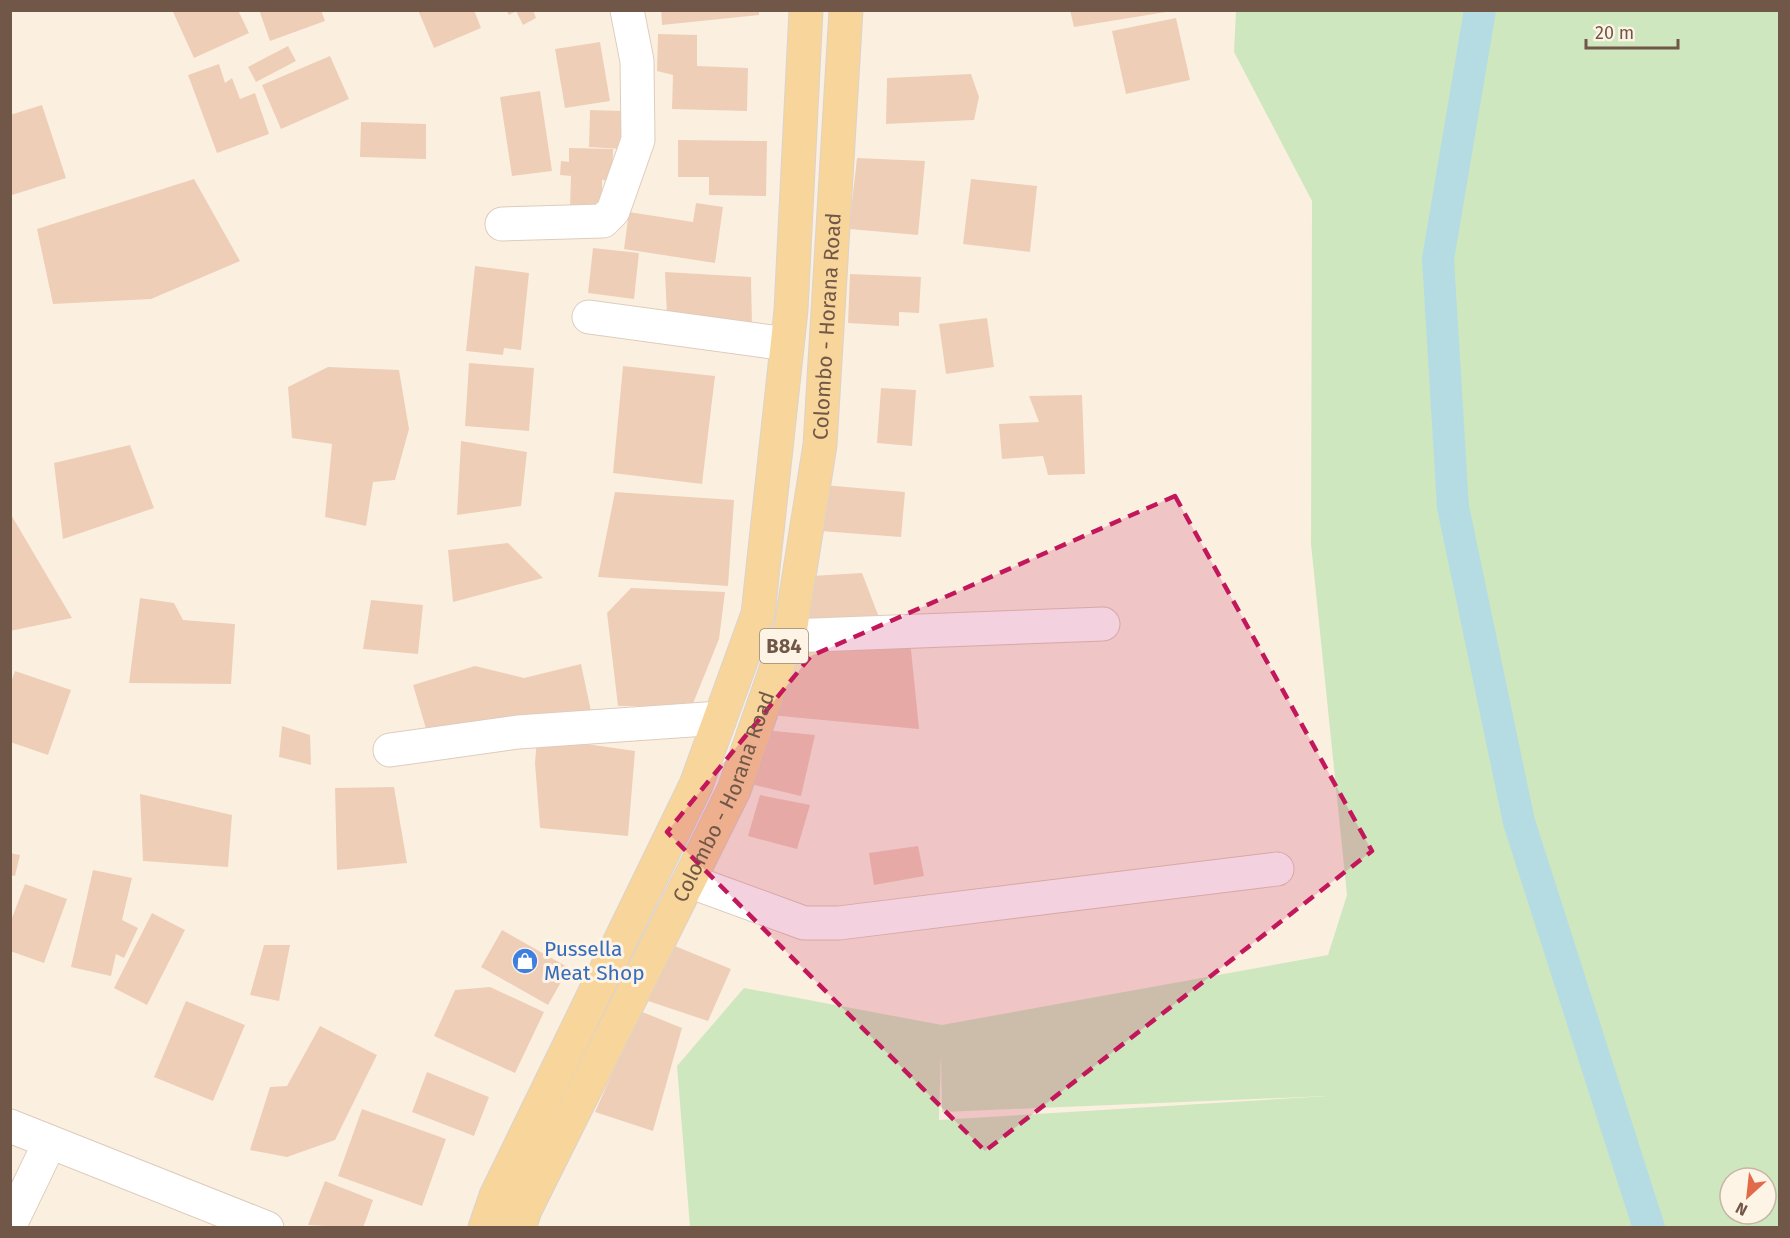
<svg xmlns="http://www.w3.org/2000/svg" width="1790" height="1238" viewBox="0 0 1790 1238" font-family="'Fira Sans',sans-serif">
<rect width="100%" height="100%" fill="#fbf0e0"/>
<path fill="#cfe7bf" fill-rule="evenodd" d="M1236,11h543v1216h-1089l-13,-161 67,-78 198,37 386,-70 19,-60 -36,-351 1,-343 -78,-149zM941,1053l1,59 386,-16 -389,24zM1730,1178h36v36h-36z"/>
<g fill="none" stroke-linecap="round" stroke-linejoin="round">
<path stroke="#b6dce3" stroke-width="32" d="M1480,10l-42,249 15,248 66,315 130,406"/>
</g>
<path fill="#efceb8" d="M175,10h63l11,23 -55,25 -21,-46z
M259,10h62l4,11 -55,20z
M418,10h56l7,18 -47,20z
M506,10h27l3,8 -13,7 -7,-14 -7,4z
M661,10h98v5l-97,10z
M1070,10h96v2l-92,15z
M1176,18l14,62 -64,14 -14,-63z
M658,34l39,1v31l51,2 -1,43 -75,-2 1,-34 -16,-4z
M600,42l10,59 -45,7 -10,-59z
M288,46l8,15 -40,21 -8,-15z
M330,56l19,43 -68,30 -19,-44z
M219,64l6,19 7,-5 8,21 15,-6 14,41 -52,19 -29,-78z
M971,74l8,23 -5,23 -88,4 1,-46z
M540,91l12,80 -40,5 -12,-79z
M42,105l24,73 -54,17 -2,-80z
M590,110l33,1 -1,38 -33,-2z
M361,122l65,2v35l-66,-2z
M678,140l89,1 -1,55 -57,-1v-18h-31z
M569,148l44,1 -1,32 -10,-1v29l-32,-2 1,-31 -11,-1 1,-14 8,1z
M857,158l68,3 -7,74 -69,-6z
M194,179l46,82 -89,38 -98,5 -16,-75z
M971,179l66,7 -7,66 -67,-8z
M696,203l27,4 -8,56 -91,-14 5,-37 64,10z
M593,248l46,5 -5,46 -46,-6z
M475,266l54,7 -8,77 -17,-2 -1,7 -37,-4z
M665,272l86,5 1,49 -85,-11z
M850,274l71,3 -2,36 -20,-1v14l-51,-3z
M987,318l7,49 -48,7 -7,-50z
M469,363l65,5 -5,63 -64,-5z
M623,366l92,10 -13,108 -89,-11z
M328,367l71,3 10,59 -14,51 -22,2 -7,44 -41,-9 7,-73 -40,-6 -4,-51z
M881,388l35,2 -4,56 -35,-3z
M1082,395l3,79 -37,1 -5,-19 -41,3 -3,-35 40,-2 -10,-26z
M461,441l66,11 -6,54 -64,9z
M130,445l24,63 -91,31 -9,-76z
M823,485l82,7 -4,45 -81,-6z
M615,492l119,8 -6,86 -130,-9z
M10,513l62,105 -62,13z
M508,543l35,35 -90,24 -5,-52z
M862,573l18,47 -79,4 10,-48z
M631,588l94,4 -6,47 -27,67h-74l-11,-93z
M140,598l34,5 9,17 52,4 -4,60 -102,-1z
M371,600l52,5 -5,49 -55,-5z
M910,640l9,89 -149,-14 18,-61z
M581,664l11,52 -165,16 -14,-47 62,-19 49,12z
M15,671l56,19 -23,65 -38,-13v-57z
M282,726l28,9 1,30 -32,-8z
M764,730l51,5 -14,61 -51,-12z
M537,737l98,14 -7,85 -88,-8 -5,-65z
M394,787l13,76 -70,7 -2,-82z
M140,794l92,21 -4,52 -85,-6z
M760,795l50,10 -13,44 -49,-13z
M918,846l6,30 -50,9 -5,-32z
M10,853l10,2 -5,21 -5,-1z
M93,870l39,8 -10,42 16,8 -14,30 -8,-4 -5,22 -40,-9z
M25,884l42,15 -23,64 -34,-12v-28z
M152,913l33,17 -38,75 -33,-17z
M502,930l67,38 -21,37 -67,-38z
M670,944l61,25 -23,52 -63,-21z
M264,945h26l-11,56 -29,-6z
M490,987l54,25 -29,61 -81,-37 21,-46z
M186,1001l59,24 -32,76 -59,-24z
M640,1011l42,17 -29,103 -58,-19z
M320,1026l57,29 -42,85 -48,17 -37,-7 20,-63 17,-1z
M427,1072l62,25 -15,39 -62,-24z
M362,1109l84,30 -24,67 -84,-30z
M325,1181l48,19 -10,28 -55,-3z"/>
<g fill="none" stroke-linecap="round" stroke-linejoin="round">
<g stroke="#deccbc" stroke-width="35">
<path id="minor" d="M502,224l101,-3 10,-10 25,-71 -1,-79 -10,-51
M589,317l198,27
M788,636l315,-12
M390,750l128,-18 202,-14
M689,881l115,42h35l438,-54
M10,1126l257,102
M10,1225l39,-81"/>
</g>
<g stroke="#dad3cf" stroke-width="35">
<g id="major">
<path d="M485,1228l11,-32 200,-411 62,-171 33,-304 15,-300"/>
<path id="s1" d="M519,1228l6,-18 209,-420 57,-164 29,-181 26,-435"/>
</g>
</g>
<use href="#minor" stroke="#fff" stroke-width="33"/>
<use href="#major" stroke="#f8d59a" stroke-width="33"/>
</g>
<path fill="#c2185b" fill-opacity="0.2" stroke="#c2185b" stroke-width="4.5" stroke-dasharray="12 8" stroke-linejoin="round" d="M1175,496l197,355 -387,300 -318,-319 144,-176z"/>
<defs>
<g id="shop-disc" transform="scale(1.35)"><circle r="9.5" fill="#3f7fe0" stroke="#fef4e5"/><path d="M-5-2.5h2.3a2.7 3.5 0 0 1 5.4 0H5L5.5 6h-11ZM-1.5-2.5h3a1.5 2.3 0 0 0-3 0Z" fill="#fff"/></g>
</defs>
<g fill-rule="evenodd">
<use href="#shop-disc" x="525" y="961"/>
</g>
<g text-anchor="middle" stroke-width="6" stroke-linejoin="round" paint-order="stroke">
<rect fill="#fef4e5" stroke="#9b8677" stroke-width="1.5" x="760" y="629" width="48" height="34" rx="4.5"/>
<g font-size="20" font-weight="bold" fill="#705748">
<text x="784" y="653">B84</text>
</g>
<g font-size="21" fill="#705748" stroke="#fef4e5">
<text dy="7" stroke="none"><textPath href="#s1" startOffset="964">Colombo - Horana Road</textPath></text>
<text dy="7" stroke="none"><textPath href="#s1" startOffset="478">Colombo - Horana Road</textPath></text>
</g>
<g font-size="21" fill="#366cbe" stroke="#fef4e5" text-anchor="start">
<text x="544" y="956">Pussella<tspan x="544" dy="24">Meat Shop</tspan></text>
</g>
</g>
<rect width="1790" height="1238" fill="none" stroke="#705748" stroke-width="24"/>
<g transform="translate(1748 1196) rotate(207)"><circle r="28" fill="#fef4e5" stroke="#c5b5a6" stroke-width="1.5"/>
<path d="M0-4.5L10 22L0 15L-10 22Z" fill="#e16b49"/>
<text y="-9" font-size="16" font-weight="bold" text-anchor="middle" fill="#705748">N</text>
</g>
<path d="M1586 39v9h92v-9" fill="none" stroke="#705748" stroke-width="3"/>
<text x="1595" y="39" font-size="18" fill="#705748" stroke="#fef4e5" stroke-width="4.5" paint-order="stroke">20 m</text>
</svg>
